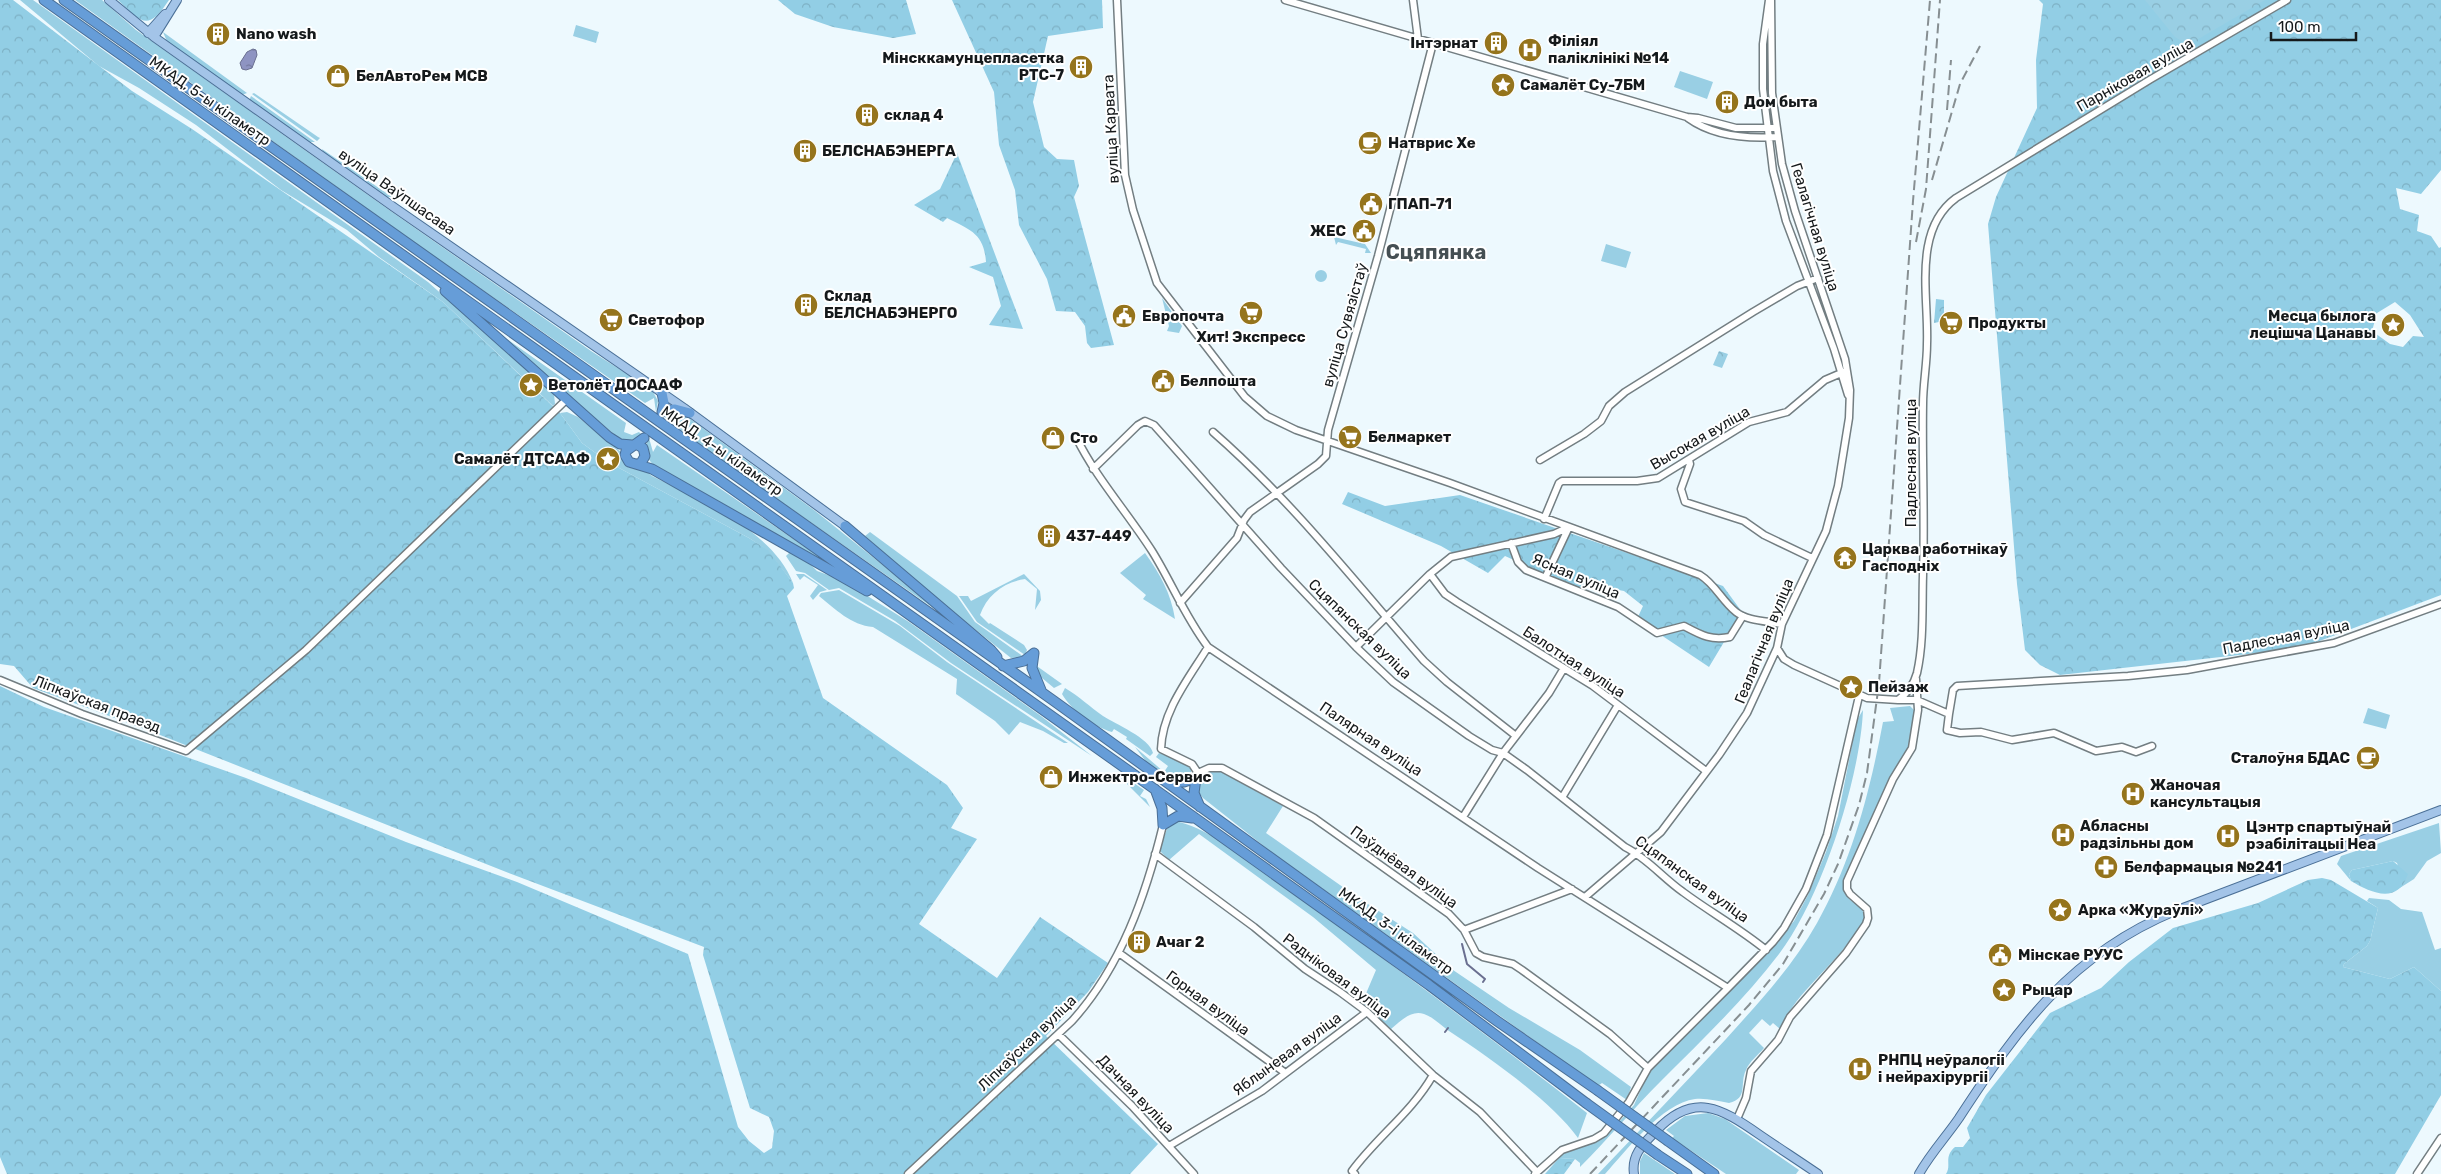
<svg xmlns="http://www.w3.org/2000/svg" width="2441" height="1174" viewBox="0 0 2441 1174" font-family="Rubik,sans-serif">
<defs>
<pattern id="forest-crowns" width="20" height="18" patternUnits="userSpaceOnUse" patternTransform="scale(1.25)"><rect width="20" height="18" fill="#92cee5"/><path d="M2 6a3 3 0 1 1 6 0M12 15a3 3 0 1 1 6 0" fill="none" stroke="#7db0c4"/></pattern>
<pattern id="park-crowns" width="20" height="18" patternUnits="userSpaceOnUse" patternTransform="scale(1.25)"><rect width="20" height="18" fill="#99cfe4"/><path d="M2 6a3 3 0 1 1 6 0M12 15a3 3 0 1 1 6 0" fill="none" stroke="#83b1c3"/></pattern>
<pattern id="water-ripples" width="26" height="14" patternUnits="userSpaceOnUse" patternTransform="scale(1.25)"><rect width="26" height="14" fill="#8e94c2"/><path d="M2 4q2-2 4 0t4 0M15 11q2-2 4 0t4 0" fill="none" stroke="#73789d"/></pattern>
</defs>
<rect width="100%" height="100%" fill="#edf9fe"/>
<path fill="#99cfe4" d="M20,0h13l395,282 126,112 1,10 -2,2 -110,-104 -64,-45 -32,-27 -66,-40 -85,-65 -57,-37 -40,-22z
M75,0h27l34,30 256,182 199,139 61,39 6,11 -2,11 -2,-14 -9,5 -207,-144z
M576,25l23,7 -3,11 -23,-7z
M163,32l84,61 -5,2 -74,-51z
M1680,71l33,11 -6,17 -33,-12z
M254,93l64,44 2,1 -3,3 -65,-47z
M251,96l64,46h-6l-60,-41z
M322,149l70,48h-7l-61,-43z
M1334,237l31,7 6,9h-6l1,-4 -28,-7 -2,3z
M1606,244l25,8 -5,16 -25,-7z
M1162,298l20,28 -3,7 -12,-2 2,-5z
M507,339l119,84 -2,9 8,3 7,-3 2,2c-8,8 -16,8 -25,2l-97,-83z
M567,412l11,5 43,35 4,9 19,8 8,7c47,23 121,55 141,107l-26,-33 -18,-12 -141,-76 -26,-19 -22,-30z
M671,412l14,3 129,95 100,80 25,22 -239,-167 -26,-20 8,-7 -9,-3 -7,3 -2,-2z
M649,438l4,14 4,-7 161,111 -3,3 -159,-92c-9,-7 -14,-18 -7,-29z
M870,532l87,64 18,26 49,35 -13,1 -73,-58 -73,-64z
M790,552l19,11 8,8 25,9 67,42 132,94 51,40 -141,-93 -56,-42 -56,-33 -10,2 -24,-17 -9,-2 -10,-15z
M1145,553c15,21 26,40 30,66l-32,-20 3,-4 -26,-22z
M796,574h8l23,16 -7,2 -7,8 -3,-4 8,-11 -14,-9 -4,4z
M1024,574l16,17 1,9 -6,10 2,-21 -12,-10c-21,3 -38,16 -45,36l9,9 1,-1 34,22 3,5 -2,5 -48,-33 -18,-26h9l3,5z
M839,590l61,36 47,36 121,81h-4l-21,-12 -23,-9 -11,13 -14,-14 -39,-27 1,-15 -84,-52c-22,-2 -38,-18 -54,-31l2,-3z
M1034,664l28,20 -8,4 -18,-15z
M1065,688c14,8 25,19 38,28 12,8 47,22 50,37l-3,3 -24,-17 1,-2 -13,-8 -2,3c-18,-5 -41,-22 -50,-38z
M1910,706l5,5 -5,34 -66,136c-4,24 22,20 20,37 -1,6 -7,12 -10,17 -22,33 -58,57 -74,94l-7,-6 -3,3 -8,-7 -13,14 15,15c-6,7 -15,14 -18,22 -7,14 3,28 -17,33 -12,-2 -22,-5 -34,-4 -33,4 -69,52 -90,75h-7c43,-45 86,-90 128,-135 33,-37 67,-73 91,-116 35,-62 53,-132 66,-201l11,-1 -4,-13z
M2368,708l22,7 -4,14 -23,-6z
M1863,710c-3,70 -42,189 -84,244 -35,46 -78,87 -118,127 -28,28 -53,58 -81,86v-4l-5,-4 -17,-1 6,-6 31,-10 14,-9 25,-28 14,-31 120,-122 26,-31 14,-26 18,-43 12,-36 19,-96z
M1135,747l29,25 4,-6 -12,-9 3,-4 29,11 4,5 -3,9 -17,1 -24,-15z
M1218,770l65,36 -17,27 91,64 56,36 40,37 56,38 71,42 51,37 -4,13 -25,-17 -4,3 -324,-232 -71,-56 -5,-6c2,-15 4,-21 20,-22z
M1117,774l11,5 16,11 -4,6 6,3 4,8z
M1175,821c38,7 95,55 128,79 96,70 191,140 284,213l-9,25c-27,-37 -89,-81 -129,-107 -7,-5 -16,-14 -25,-17 -13,-5 -24,8 -33,15l-29,-26 14,-33 -63,-53 -114,-83 -30,26 -10,-10 8,-21z
M2439,823l2,30 -14,8 -13,18 -19,12 8,-8 -6,-20 -4,-2 -41,9 -3,4 2,7 -14,-17 4,-8z
M2369,898l20,2 12,9 21,3 13,38 6,-2v43l-27,-24 -24,12 -47,-12 1,-3 23,-18 3,-5 8,-33 -11,-7z
M1708,1113l17,6 74,51 -3,4h-70l-54,-36 2,-2 -8,-6 19,-14z
M1644,1153l31,21h-35v-13z"/>
<path fill="url(#forest-crowns)" fill-rule="evenodd" d="M0,0h13l119,91 60,38 251,173 117,111 22,30 26,19 141,76 19,12 25,33 1,5 -7,8 36,102 124,87 16,23 -12,20 26,11 -58,85 78,54 43,-61 68,46 -20,29 -42,44 112,108 -28,30h-1123l-7,-17v-471l44,21 202,71 160,64 111,40 171,72 50,173 11,14 15,12 8,-5 2,-17 -5,-14 -19,-9 -47,-153 1,-8 -190,-72 -364,-144 -117,-43 -19,-22 -14,-2z
M118,0h51c-21,32 -27,23 -51,0z
M778,0h128l10,34 -23,4 -60,-11 -38,-13z
M952,0h150l1,28 -55,8 -15,66 11,45 13,12 17,1 5,26 -5,11 40,148 -23,3 -4,-5 -2,-17 -10,-14 -19,-1 -9,-32 -28,-54 -4,-35 -16,-45 -5,-53z
M2039,0h402v170l-20,24 -25,-6 4,21 19,6 -2,16 14,5 8,12 2,-1v348l-140,53 -241,27 -20,-10 -15,-15 -8,-66 -29,-360 8,-27 41,-89 -1,-48 7,-56zM2395,302l15,13 14,22 -11,-1 -10,11 -13,-3 -18,-13 5,-18z
M957,153l66,176 -34,-4 12,-19 -8,-29 -24,-10 17,-5c-2,-29 -16,-32 -39,-44l-4,4 -29,-17 26,-16z
M1936,299l8,1v21l-10,2z
M1348,492l37,14 75,-11 263,91 19,26 -33,55 -72,-48 6,-13 -19,-15 -37,-7 -7,6 -75,-34 -17,17 -47,-27 -99,-42z
M2393,861l15,13c-10,31 -37,19 -57,7l-2,-7 3,-4z
M2322,878l9,2 47,28 -8,33 -3,5 -23,18 -1,3 47,12 24,-12 27,24v104l-46,79h-449c6,-9 -3,-17 9,-27h8l7,-9 -3,-10 19,-33 64,-82 51,-25 28,-26 44,-34 85,-25 50,-23z
M1559,1158l16,1 -11,15h-19z"/>
<path fill="url(#park-crowns)" d="M2145,0h120l-77,45 -13,-8z
M1315 276a6 6 0 1 1 12 0a6 6 0 1 1-12 0Z
M1719,351l9,3 -6,14 -9,-3z"/>
<path fill="url(#water-ripples)" stroke="#6a6f90" d="M253,49l3,1 1,5 -5,13 -6,2 -4,-1 -2,-6 7,-11z"/>
<g fill="none" stroke-linecap="round" stroke-linejoin="round">
<path stroke="#6a6f90" stroke-width="2" d="M1462,944l5,20 18,15 -2,3
M1445,1032l3,-4"/>
<g stroke="#737e82" stroke-width="9">
<path id="minor" d="M1117,0l8,175 8,35 24,73 88,114 22,19 29,14 154,53 250,92c15,9 22,26 36,37 11,9 32,9 46,12
M1285,0l402,117 11,1 38,10h40
M1413,0l5,39
M1769,0l-6,44v45l10,82 13,50 48,128 14,46
M1688,118c25,18 59,21 89,19
M1213,432c78,68 143,151 211,229l23,21 69,54
M1076,437c20,41 51,75 76,114 20,32 33,66 56,96l330,221 190,120
M1540,460l44,-26 17,-13 8,-15 16,-14 128,-80 44,-26 21,-8
M1689,460l1,4 -9,25 4,13 59,19 20,14 48,23
M1093,469l45,-44 7,-4 9,4 127,143 75,79 37,35 76,54 23,14 11,3 24,17 98,77c22,11 38,31 58,45 27,20 56,36 83,58
M1544,519l15,-36 3,-2h75l21,-3 91,-56 38,-10 38,-32 21,-9
M1511,543l7,19 8,8 92,37 39,26 27,-7c17,9 27,15 46,11l13,-21
M1430,574l15,20 12,8 136,84 113,85
M1546,576l23,-49
M1180,603l57,-65 7,-18 6,-8 68,-48 8,-8 2,-26 50,-174 55,-213
M1356,647l74,-73 21,-17 103,-23 15,-7
M1777,648l7,11 10,6 73,33 31,2c10,-7 16,-16 19,-27 7,-31 5,-66 6,-98 2,-57 -1,-114 0,-171 0,-20 4,-40 4,-60 2,-47 -15,-114 29,-146l195,-119 136,-79
M0,680l82,34 104,37 120,-101 260,-250
M1900,700h17l32,14 4,-24 4,-4 171,-10 59,-6 147,-27 107,-39
M1949,714l-2,16 13,3 21,-1 31,8 42,-7 42,18 26,-4 14,5 16,-6
M1198,773l11,-5h13l92,50 135,96 15,16 12,23 7,4 30,7 9,6 88,64 38,34
M1198,773l-6,-9 -31,-15c1,-38 28,-71 47,-102
M1563,796l55,-91
M1463,817l40,-64 46,-60 15,-25
M1155,854l99,73 51,42 35,23 27,20 66,63 47,37 57,60
M1585,897l76,-65 58,-77 28,-42 30,-65 5,-24 44,-93 5,-19 7,-26 11,-68 1,-28 -5,-31 -50,-148 -13,-47 -10,-71 -1,-93
M1464,930l108,-41
M1119,953l165,119
M1058,1034l74,72 62,68
M1737,1119l9,-21 5,-27 27,-31 12,-23 56,-64 20,-29 2,-6 -1,-9 -17,-15 -3,-5v-8l46,-102 19,-31 6,-38 -2,-31
M1169,1146l93,-55 105,-79
M908,1174l164,-153c49,-54 74,-126 91,-196
M1355,1174l-3,-3c25,-34 60,-59 81,-96
M1535,1174l27,-24 32,-11 10,-6 25,-31 19,-34 80,-80 45,-46 11,-14 22,-39 21,-54 32,-139
M2417,1174l24,-36"/>
</g>
<g stroke="#4a6f96" stroke-width="10">
<path id="major" d="M109,0l45,37 241,171 289,200 161,118
M148,33l17,-19
M154,37l23,-37
M1634,1174c-3,-19 9,-30 22,-43 38,-40 65,-23 104,4 19,13 39,26 58,39
M1919,1174c11,-20 27,-37 40,-56 60,-92 112,-164 216,-207l266,-101"/>
</g>
<g stroke="#4a6f96" stroke-width="11">
<path id="highway" d="M44,0l1154,820 231,165 157,118
M64,0l990,701 443,320 100,69
M445,291l164,146 11,7 12,1
M662,393l2,10 -2,9
M662,412l13,-3 15,4
M644,438l-18,13 -1,4 4,7 23,7 215,122
M636,444l7,4 2,8 -4,7 -4,1
M845,526l146,124 6,7
M1034,653l-2,15 9,22
M1003,666l21,-5 10,-8
M1196,778l-2,15 6,14
M1167,781l17,1 12,-4
M1155,789l7,19 1,17
M1163,825l15,-9 14,2
M1668,1141l46,33
M1658,1155l29,19"/>
</g>
<use href="#minor" stroke="#fff" stroke-width="6"/>
<use href="#major" stroke="#a3c4e8" stroke-width="8"/>
<use href="#highway" stroke="#669dd8" stroke-width="9"/>
<path stroke="#878f92" stroke-width="2" stroke-dasharray="10 5" stroke-linecap="butt" d="M1947,110l4,-50
M1932,180l28,-96 20,-38
M1916,242l10,-53 14,-189
M1590,1174l159,-169 34,-41 41,-70 14,-30 21,-59 8,-32 12,-90 34,-482 17,-201"/>
<g stroke="#4a6f96" stroke-width="11" stroke-linecap="butt">
<path id="highway-bridge" d="M1597,1090l71,51
M1586,1103l72,52"/>
</g>
<use href="#highway-bridge" stroke="#669dd8" stroke-width="9"/>
</g>
<defs>
<g id="building-disc" transform="scale(1.25)"><circle r="9.5" fill="#95741c" stroke="#fff"/><path d="M-4-6H4V6H1V3H-1V6H-4ZM-2.5-4.3h1.7v1.8h-1.7ZM.8-4.3h1.7v1.8H.8ZM-2.5-1h1.7V.8h-1.7ZM.8-1h1.7V.8H.8Z" fill="#fff"/></g>
<g id="hospital-disc" transform="scale(1.25)"><circle r="9.5" fill="#95741c" stroke="#fff"/><path d="M-5-5h3v3.5h4V-5h3V5h-3V1.5h-4V5h-3Z" fill="#fff"/></g>
<g id="shop-disc" transform="scale(1.25)"><circle r="9.5" fill="#95741c" stroke="#fff"/><path d="M-5-2.5h2.3a2.7 3.5 0 0 1 5.4 0H5L5.5 6h-11ZM-1.5-2.5h3a1.5 2.3 0 0 0-3 0Z" fill="#fff"/></g>
<g id="sight-disc" transform="scale(1.25)"><circle r="9.5" fill="#95741c" stroke="#fff"/><path d="M0-6L1.8-2.2L6-1.7L2.9 1.2L3.7 5.4L0 3.3L-3.7 5.4L-2.9 1.2L-6-1.7L-1.8-2.2Z" fill="#fff"/></g>
<g id="cafe-disc" transform="scale(1.25)"><circle r="9.5" fill="#95741c" stroke="#fff"/><path d="M-5.5-4.5H6V0H3Q3 3.5 0 3.5H-2.5Q-5.5 3.5-5.5 0ZM3-3.2v2h1.7v-2ZM-6 4.5H4V6H-6Z" fill="#fff"/></g>
<g id="civic-disc" transform="scale(1.25)"><circle r="9.5" fill="#95741c" stroke="#fff"/><path d="M-.6-6.5H3V-4.5H.6V-3L4-1V1h2V6H-6V1h2V-1L-.6-3ZM-1.2 2.5V6h2.4V2.5Z" fill="#fff"/></g>
<g id="supermarket-disc" transform="scale(1.25)"><circle r="9.5" fill="#95741c" stroke="#fff"/><path d="M-6-5.5h2.5l.6 2H6L4.5 2H-2.5L-4.4-4H-6ZM-1.5 3.2a1.3 1.3 0 1 0 .1 0ZM3 3.2a1.3 1.3 0 1 0 .1 0Z" fill="#fff"/></g>
<g id="temple-disc" transform="scale(1.25)"><circle r="9.5" fill="#95741c" stroke="#fff"/><path d="M0-6L5-2H3V0L6.5 2.5H4V6H1.5V3h-3V6H-4V2.5H-6.5L-3 0V-2H-5Z" fill="#fff"/></g>
<g id="pharmacy-disc" transform="scale(1.25)"><circle r="9.5" fill="#95741c" stroke="#fff"/><path d="M-2-6h4v4h4v4h-4v4h-4v-4h-4v-4h4Z" fill="#fff"/></g>
</defs>
<g fill-rule="evenodd">
<use href="#building-disc" x="218" y="34"/>
<use href="#building-disc" x="1496" y="43"/>
<use href="#hospital-disc" x="1530" y="50"/>
<use href="#building-disc" x="1081" y="67"/>
<use href="#shop-disc" x="338" y="76"/>
<use href="#sight-disc" x="1503" y="85"/>
<use href="#building-disc" x="1727" y="102"/>
<use href="#building-disc" x="867" y="115"/>
<use href="#cafe-disc" x="1370" y="143"/>
<use href="#building-disc" x="805" y="151"/>
<use href="#civic-disc" x="1371" y="204"/>
<use href="#civic-disc" x="1364" y="231"/>
<use href="#building-disc" x="806" y="305"/>
<use href="#supermarket-disc" x="1251" y="313"/>
<use href="#civic-disc" x="1124" y="316"/>
<use href="#supermarket-disc" x="611" y="320"/>
<use href="#supermarket-disc" x="1951" y="323"/>
<use href="#sight-disc" x="2393" y="325"/>
<use href="#civic-disc" x="1163" y="381"/>
<use href="#sight-disc" x="531" y="385"/>
<use href="#supermarket-disc" x="1350" y="437"/>
<use href="#shop-disc" x="1053" y="438"/>
<use href="#sight-disc" x="608" y="459"/>
<use href="#building-disc" x="1049" y="536"/>
<use href="#temple-disc" x="1845" y="558"/>
<use href="#sight-disc" x="1851" y="687"/>
<use href="#cafe-disc" x="2368" y="758"/>
<use href="#shop-disc" x="1051" y="777"/>
<use href="#hospital-disc" x="2133" y="794"/>
<use href="#hospital-disc" x="2063" y="835"/>
<use href="#hospital-disc" x="2228" y="836"/>
<use href="#pharmacy-disc" x="2106" y="867"/>
<use href="#sight-disc" x="2060" y="910"/>
<use href="#building-disc" x="1139" y="942"/>
<use href="#civic-disc" x="2000" y="955"/>
<use href="#sight-disc" x="2004" y="990"/>
<use href="#hospital-disc" x="1860" y="1069"/>
</g>
<g text-anchor="middle" stroke-width="4" stroke-linejoin="round" paint-order="stroke">
<g font-size="15" font-weight="bold" fill="#15191b" stroke="#fff" text-anchor="start">
<text x="236" y="39">Nano wash</text>
<text x="1548" y="46">Філіял<tspan x="1548" dy="17">паліклінікі №14</tspan></text>
<text x="1478" y="48" text-anchor="end">Інтэрнат</text>
<text x="1064" y="63" text-anchor="end">Мінсккамунцепласетка<tspan x="1064" dy="17">РТС-7</tspan></text>
<text x="356" y="81">БелАвтоРем MCB</text>
<text x="1520" y="90">Самалёт Су-7БМ</text>
<text x="1744" y="107">Дом быта</text>
<text x="884" y="120">склад 4</text>
<text x="1388" y="148">Натврис Хе</text>
<text x="822" y="156">БЕЛСНАБЭНЕРГА</text>
<text x="1388" y="209">ГПАП-71</text>
<text x="1346" y="236" text-anchor="end">ЖЕС</text>
<text x="824" y="301">Склад<tspan x="824" dy="17">БЕЛСНАБЭНЕРГО</tspan></text>
<text x="1142" y="321">Европочта</text>
<text x="2376" y="321" text-anchor="end">Месца былога<tspan x="2376" dy="17">лецішча Цанавы</tspan></text>
<text x="628" y="325">Светофор</text>
<text x="1968" y="328">Продукты</text>
<text x="1251" y="342" text-anchor="middle">Хит! Экспресс</text>
<text x="1180" y="386">Белпошта</text>
<text x="548" y="390">Ветолёт ДОСААФ</text>
<text x="1368" y="442">Белмаркет</text>
<text x="1070" y="443">Сто</text>
<text x="590" y="464" text-anchor="end">Самалёт ДТСААФ</text>
<text x="1066" y="541">437-449</text>
<text x="1862" y="554">Царква работнікаў<tspan x="1862" dy="17">Гасподніх</tspan></text>
<text x="1868" y="692">Пейзаж</text>
<text x="2350" y="763" text-anchor="end">Сталоўня БДАС</text>
<text x="1068" y="782">Инжектро-Сервис</text>
<text x="2150" y="790">Жаночая<tspan x="2150" dy="17">кансультацыя</tspan></text>
<text x="2080" y="831">Абласны<tspan x="2080" dy="17">радзільны дом</tspan></text>
<text x="2246" y="832">Цэнтр спартыўнай<tspan x="2246" dy="17">рэабілітацыі Неа</tspan></text>
<text x="2124" y="872">Белфармацыя №241</text>
<text x="2078" y="915">Арка «Жураўлі»</text>
<text x="1156" y="947">Ачаг 2</text>
<text x="2018" y="960">Мінскае РУУС</text>
<text x="2022" y="995">Рыцар</text>
<text x="1878" y="1065">РНПЦ неўралогіі<tspan x="1878" dy="17">і нейрахірургіі</tspan></text>
</g>
<g font-size="15" fill="#15191b" stroke="#fff">
<text transform="translate(2135 75) rotate(-30)" y="5">Парніковая вуліца</text>
<text transform="translate(210 101) rotate(35)" y="5">МКАД, 5-ы кіламетр</text>
<text transform="translate(1111 129) rotate(-93)" y="5">вуліца Карвата</text>
<text transform="translate(397 192) rotate(35)" y="5">вуліца Ваўпшасава</text>
<text transform="translate(1815 227) rotate(73)" y="5">Геалагічная вуліца</text>
<text transform="translate(1345 325) rotate(-74)" y="5">вуліца Сувязістаў</text>
<text transform="translate(1700 438) rotate(-30)" y="5">Высокая вуліца</text>
<text transform="translate(722 451) rotate(35)" y="5">МКАД, 4-ы кіламетр</text>
<text transform="translate(1911 463) rotate(-90)" y="5">Падлесная вуліца</text>
<text transform="translate(1576 576) rotate(23)" y="5">Ясная вуліца</text>
<text transform="translate(1360 629) rotate(44)" y="5">Сцяпянская вуліца</text>
<text transform="translate(2286 637) rotate(-11)" y="5">Падлесная вуліца</text>
<text transform="translate(1764 641) rotate(-68)" y="5">Геалагічная вуліца</text>
<text transform="translate(1574 662) rotate(33)" y="5">Балотная вуліца</text>
<text transform="translate(97 704) rotate(21)" y="5">Ліпкаўская праезд</text>
<text transform="translate(1371 739) rotate(34)" y="5">Палярная вуліца</text>
<text transform="translate(1404 867) rotate(36)" y="5">Паўднёвая вуліца</text>
<text transform="translate(1692 879) rotate(36)" y="5">Сцяпянская вуліца</text>
<text transform="translate(1396 931) rotate(36)" y="5">МКАД, 3-і кіламетр</text>
<text transform="translate(1337 976) rotate(37)" y="5">Радніковая вуліца</text>
<text transform="translate(1208 1003) rotate(36)" y="5">Горная вуліца</text>
<text transform="translate(1027 1043) rotate(-44)" y="5">Ліпкаўская вуліца</text>
<text transform="translate(1287 1054) rotate(-36)" y="5">Яблыневая вуліца</text>
<text transform="translate(1136 1094) rotate(46)" y="5">Дачная вуліца</text>
</g>
<g font-size="20" font-weight="bold" fill="#454f53" stroke="#fff">
<text x="1436" y="259">Сцяпянка</text>
</g>
</g>
<path d="M2271 32v8h85v-8" fill="none" stroke="#15191b" stroke-width="2.5"/>
<text x="2278" y="32" font-size="15" fill="#15191b" stroke="#ffffff" stroke-width="4" paint-order="stroke">100 m</text>
</svg>
